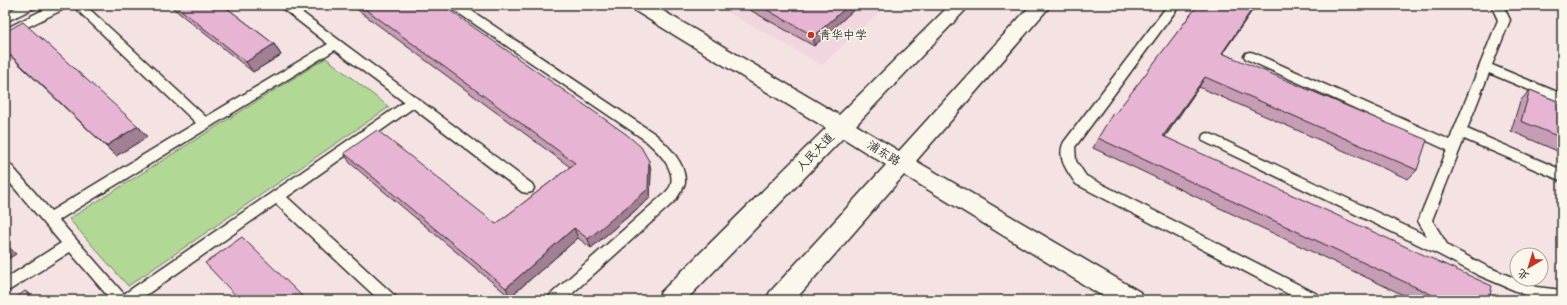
<svg xmlns="http://www.w3.org/2000/svg" width="1567" height="305" viewBox="0 0 1567 305" font-family="'Shantell Sans','LXGW WenKai TC',sans-serif">
<rect width="100%" height="100%" fill="#f5e3e4"/>
<filter id="ink" filterUnits="userSpaceOnUse"><feTurbulence type="fractalNoise" baseFrequency=".025" numOctaves="2"/><feDisplacementMap in="SourceGraphic" scale="8" xChannelSelector="R" yChannelSelector="G"/><feConvolveMatrix kernelMatrix="1 2 1 2 8 2 1 2 1" color-interpolation-filters="sRGB"/></filter>
<g filter="url(#ink)">
<path fill="#f1d5df" d="M715,5h172l-65,60z"/>
<path fill="#b1d995" stroke="#6e8260" d="M326,58l63,49 -261,179 -59,-67z"/>
<g fill="none" stroke-linecap="round" stroke-linejoin="round">
<g stroke="#2b2b2b" stroke-width="3">
<path id="lane" d="M21,5h15l-2,3 -29,14v-9z
M53,5h15l-2,3 -61,30v-9z
M72,5h13l121,112 122,-73 -50,-39h14l240,179 2,4 -2,4 -5,1 -5,-1 -109,-84 -126,89 107,98 2,5h-17l-103,-96 -137,96h-28l-41,-48 -65,41v-14l56,-36 -56,-66v-14l5,1 41,47 145,-88zM335,50l69,52 -280,192 -65,-74z
M449,5h14l192,129c13,12 31,28 30,49 -1,5 -7,12 -9,17l-111,100h-17l2,-5 116,-103c2,-2 5,-6 5,-8 4,-17 -15,-34 -26,-44l-194,-132z
M1168,5h12l-105,142 1,14 10,15 233,119 2,5h-21l-224,-116c-8,-12 -20,-26 -12,-42z
M1491,5h12l7,15 -18,45 70,29v10l-73,-31 -22,56 95,41v11l-98,-42 -32,81 16,26 40,21 48,20 26,3v10l-27,-1 -57,-24 -40,-21 -235,-113 -1,-3 1,-3 5,-2 5,2 214,101 -9,-15 29,-71 -201,-91 -2,-3 2,-3 4,-1 4,1 196,87 3,-9 2,-4 43,-107z"/>
</g>
<g stroke="#2b2b2b" stroke-width="3">
<path id="secondary" d="M630,5h23l186,110 111,-110h20l-114,120 43,26 132,-146h20l-135,156 224,131 4,8h-35l-205,-125 -109,125h-29l4,-8 116,-127 -43,-27 -157,162h-29l4,-8 165,-164 -194,-119z"/>
</g>
<use href="#lane" fill="#fbf7ec" fill-rule="evenodd"/>
<use href="#secondary" fill="#fbf7ec" fill-rule="evenodd"/>
</g>
<path fill="#c79cb5" stroke="#2b2b2b" d="M169,5h54l51,39 7,11 -28,17z
M351,5h91l207,156 2,10 -1,27 -59,50 -13,-10 -68,59 -160,-134 -6,-10 152,71 74,-57z
M741,5h118l-45,41z
M1198,5h58l-33,48 194,117 -9,9 -209,-92 -34,50 324,163h-75l-321,-152 5,-10z
M5,32l133,94 9,11 -31,19 -111,-105z
M1530,90l32,13v50l-51,-22 9,-30z"/>
<path fill="#a27f94" stroke="#2b2b2b" d="M5,5h7l-7,4z
M849,5h10l-45,41v-10z
M1255,5h1l-40,58 6,-10z
M274,44l7,11 -28,17 -7,-10z
M1205,77l-6,10 -41,59 5,-10z
M138,126l9,11 -31,19 -10,-10z
M649,161l2,10 -1,27 -59,50 -3,-9z
M574,228l4,10 -68,59 -4,-9z
M5,243l11,11 -11,7z
M25,291l12,9h-4z"/>
<path fill="#e7b5d3" stroke="#2b2b2b" d="M175,5h48l51,39 -28,18z
M360,5h82l184,129 15,13 8,14 -1,28 -60,50 -14,-11 -68,60 -162,-135 33,-23 119,94 79,-61z
M758,5h91l-35,31z
M1198,5h57l-33,48 205,87 -10,30 -212,-93 -42,59 329,150 -3,14h-46l-345,-162 15,-25 2,1z
M23,22l115,104 -32,20 -101,-96v-18z
M1530,90l32,13v35l-41,-17z
M242,237l64,63h-66l-35,-37z
M25,291l8,9h-20z"/>
</g>
<circle fill="#c8321e" stroke="#fbf7ec" stroke-width="1.5" cx="811" cy="35" r="4"/>
<g text-anchor="middle" stroke-width="3" stroke-linejoin="round" paint-order="stroke">
<g font-size="12" fill="#2b2b2b" stroke="#fbf7ec" text-anchor="start">
<text x="819" y="39">青华中学</text>
</g>
<g font-size="12" fill="#2b2b2b" stroke="#fbf7ec">
<text transform="translate(815 152) rotate(-46)" y="4">人民大道</text>
<text transform="translate(884 153) rotate(32)" y="4">浦东路</text>
</g>
</g>
<rect width="1567" height="305" fill="none" stroke="#fbf7ec" stroke-width="20"/>
<rect x="10" y="10" width="1547" height="285" fill="none" stroke="#2b2b2b" stroke-width="1.5" filter="url(#ink)"/>
<g transform="translate(1529 267) rotate(218)"><circle r="19" fill="#fbf7ec" stroke="#a8a59f"/>
<path d="M0-3L7 15L0 10L-7 15Z" fill="#c8321e"/>
<text y="-6" font-size="11" font-weight="bold" text-anchor="middle" fill="#2b2b2b">北</text>
</g>
</svg>
